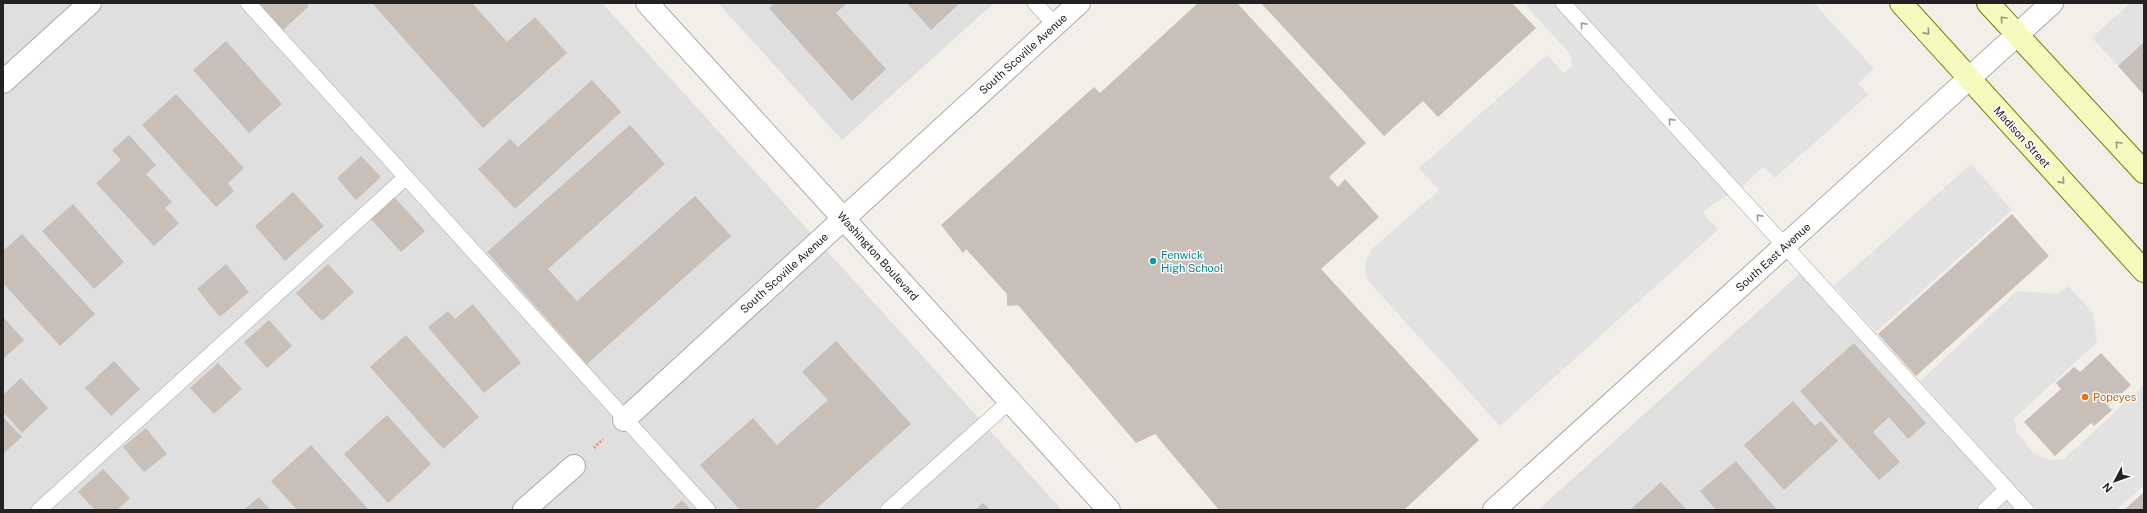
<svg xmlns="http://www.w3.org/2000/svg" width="2147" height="513" viewBox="0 0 2147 513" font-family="'Public Sans',sans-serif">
<rect width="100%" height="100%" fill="#f2efe9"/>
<path fill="#e0dfdf" d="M3,3h599l460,507h-1059z
M718,3h276l-152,137z
M1805,269l213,241h-480z"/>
<path fill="#e2e2e2" d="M1530,3h284l60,66 -16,14 10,12 -93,83 -12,-11 -21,20 -31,18 -8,8 15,17 -218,196 -131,-144 -4,-10 1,-12 5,-10 68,-60 -20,-22 128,-113 17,18 8,-7 -1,-11 -45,-49z
M2130,3h14v39l-26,24 -26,-28z
M1971,164l41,46 -136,122 -42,-46z
M2068,286l25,27 4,29 -83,77 3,13 17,22 16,6 14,-1 80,-74v100l-28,25h-79l-117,-129 97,-90 41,3z"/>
<path fill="#c7bfb8" d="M257,3h49l3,3 -27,25z
M372,3h100l35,39 28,-25 32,36 -84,75z
M775,3h72l-11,10 50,56 -34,32 -83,-93z
M907,3h53l-29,27z
M1198,3h39l129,140 -37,34 9,10 7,-8 34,38 -58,52 158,171 -75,70h-185l-64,-76 -19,9 -118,-138 -11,1v-12l-41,-45 -3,4 -22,-28 153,-138 6,6z
M1261,3h251l24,25 -98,89 -15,-16 -39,35z
M226,41l56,63 -33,29 -56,-63z
M2144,42v53l-26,-29z
M592,80l29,32 -106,97 -37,-40 32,-30 8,8z
M176,94l68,74 -16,15 6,8 -18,16 -74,-82z
M630,125l35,39 -117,105 29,32 118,-105 36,40 -144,128 -100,-112z
M129,135l27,30 -10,9 26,28 -7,6 14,15 -25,23 -58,-63 25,-23 -9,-10z
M361,156l20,21 -25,23 -19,-22z
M293,192l31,34 -39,35 -30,-35z
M395,198l30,33 -24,21 -30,-33z
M73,204l51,58 -30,27 -52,-58z
M2012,214l37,42 -133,120 -38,-42z
M22,234l73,80 -35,32 -57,-63v-32z
M226,264l23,28 -29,25 -23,-28z
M328,264l26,28 -32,29 -26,-28z
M473,304l48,59 -37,30 -56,-66 20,-16 7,8z
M3,317l21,23 -21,19z
M269,320l23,26 -25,22 -23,-26z
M406,335l73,82 -36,32 -73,-82z
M836,341l75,83 -96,86h-75l-40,-45 53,-47 24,27 51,-45 -26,-28z
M1854,343l72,80 -18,16 -19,-22 -16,15 27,30 -21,18 -79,-89z
M2101,353l30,32 -23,21 4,4 -18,16 -3,-3 -36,33 -31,-34 37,-33 -5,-6 18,-16 6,5z
M114,361l26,28 -29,27 -26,-28z
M218,363l24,26 -28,25 -24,-26z
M21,378l27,30 -26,25 -19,-21v-17z
M1793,401l22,25 6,-5 17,20 -54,49 -40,-45z
M387,415l44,49 -43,39 -44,-49z
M3,417l19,20 -19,17z
M146,428l21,26 -23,18 -21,-25z
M311,445l58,65h-72l-26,-29z
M1736,461l41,49h-61l-16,-19z
M103,469l27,29 -13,12h-22l-17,-18z
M1661,482l26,28h-57z
M2144,492v18h-20z
M259,497l11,13h-26z
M682,500l9,10h-20z
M983,503l7,7h-15z"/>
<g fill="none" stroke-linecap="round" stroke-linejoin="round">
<g stroke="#a9a9a9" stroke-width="16">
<path id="service" d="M248,3l460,507
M1035,3l20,22
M1563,3l463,507
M39,510l367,-333
M888,510l122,-109
M1985,510l22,-21"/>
</g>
<g stroke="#a9a9a9" stroke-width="24">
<path id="minor" d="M3,82l87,-79
M624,420l455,-417
M524,510l50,-44
M1494,510l558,-507"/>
</g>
<g stroke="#a9a9a9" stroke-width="24">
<path id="tertiary" d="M647,3l462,507"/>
</g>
<g stroke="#707d05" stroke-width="24">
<path id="secondary" d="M1901,3l243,268
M1988,3l156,169"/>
</g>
<path stroke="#fa8072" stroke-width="2.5" stroke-dasharray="2 2" stroke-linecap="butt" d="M594,448l9,-9"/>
<use href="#service" stroke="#fff" stroke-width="15"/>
<use href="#minor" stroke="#fff" stroke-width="22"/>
<use href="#tertiary" stroke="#fff" stroke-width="22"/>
<use href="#secondary" stroke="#f7fabf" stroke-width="22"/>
</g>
<defs><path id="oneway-chevron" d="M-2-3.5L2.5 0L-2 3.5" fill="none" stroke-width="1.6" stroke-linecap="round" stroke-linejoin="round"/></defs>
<g stroke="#979978">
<use href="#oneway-chevron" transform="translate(2003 19) rotate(-133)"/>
<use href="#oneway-chevron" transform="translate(1927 32) rotate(48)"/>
<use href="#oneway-chevron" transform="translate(2118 144) rotate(-133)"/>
<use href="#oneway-chevron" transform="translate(2062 181) rotate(48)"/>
</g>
<g stroke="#9c9c9c">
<use href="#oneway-chevron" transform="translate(1583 25) rotate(-132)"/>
<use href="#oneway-chevron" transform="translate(1671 121) rotate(-132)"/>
<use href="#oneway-chevron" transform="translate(1759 217) rotate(-132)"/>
</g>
<circle fill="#0f9aa8" stroke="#fff" stroke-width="1.5" cx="1153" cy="261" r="4"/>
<circle fill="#e8710a" stroke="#fff" stroke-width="1.5" cx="2085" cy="397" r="4"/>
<g text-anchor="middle" stroke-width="3" stroke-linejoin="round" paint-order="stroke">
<g font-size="11" fill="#222" stroke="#fff">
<text transform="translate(1023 54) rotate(-42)" y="4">South Scoville Avenue</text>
<text transform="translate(2022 137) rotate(48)" y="4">Madison Street</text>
<text transform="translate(878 256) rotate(48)" y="4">Washington Boulevard</text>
<text transform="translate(1773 257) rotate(-42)" y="4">South East Avenue</text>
<text transform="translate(784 273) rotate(-42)" y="4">South Scoville Avenue</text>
</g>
<g font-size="11" fill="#0d838f" stroke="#fff" text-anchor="start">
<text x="1161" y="259">Fenwick<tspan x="1161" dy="13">High School</tspan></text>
</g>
<g font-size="11" fill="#c56008" stroke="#fff" text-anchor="start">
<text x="2093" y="401">Popeyes</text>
</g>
</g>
<rect width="2147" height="513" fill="none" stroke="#222222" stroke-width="8"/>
<g transform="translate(2115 481) rotate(229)" stroke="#ffffff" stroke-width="3" paint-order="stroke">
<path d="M0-3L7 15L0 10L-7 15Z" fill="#222222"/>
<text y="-6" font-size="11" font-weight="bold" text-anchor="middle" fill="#222222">N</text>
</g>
</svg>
